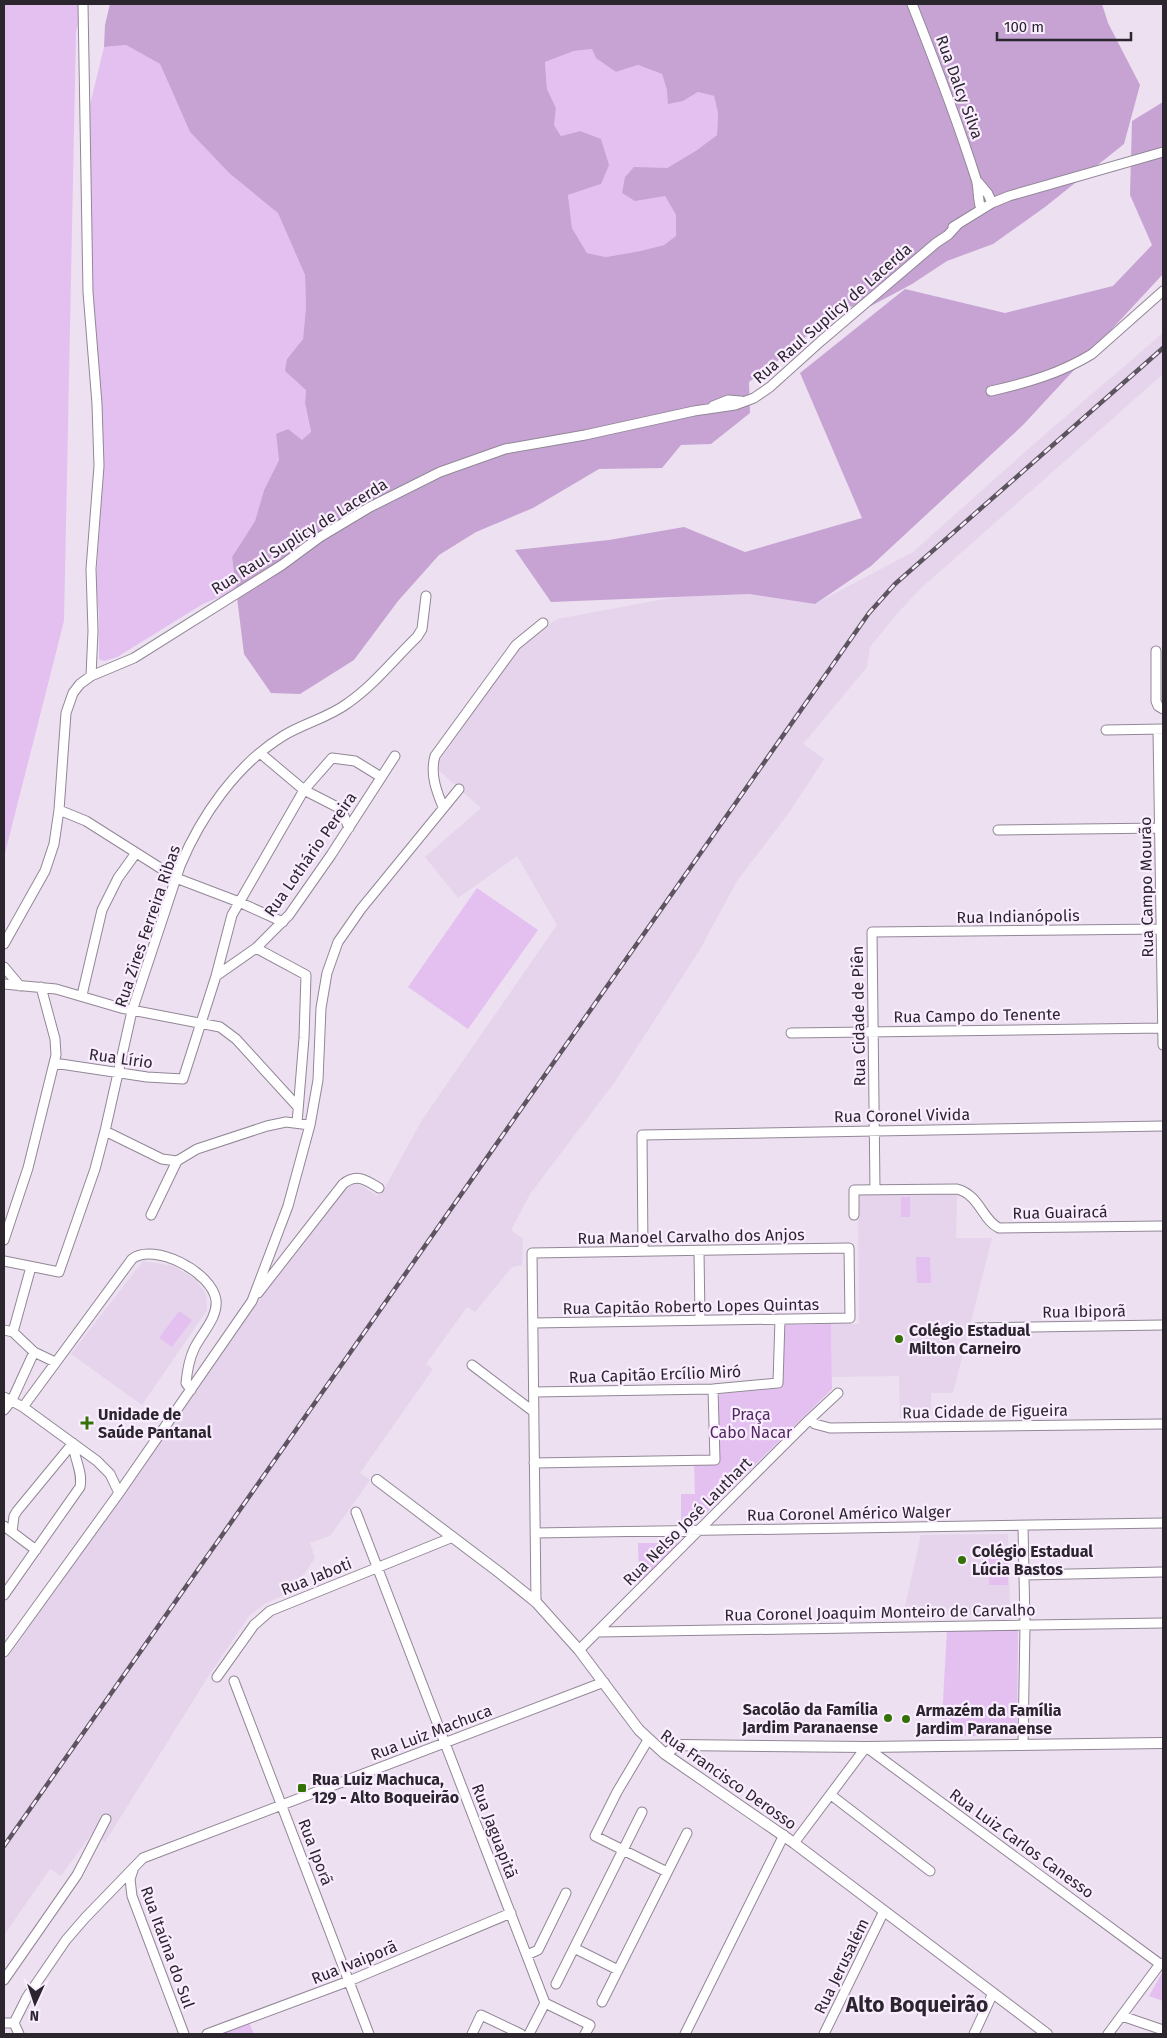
<svg xmlns="http://www.w3.org/2000/svg" width="1167" height="2038" viewBox="0 0 1167 2038" font-family="'Fira Sans',sans-serif">
<rect width="100%" height="100%" fill="#ece0f1"/>
<path fill="#e5d4eb" d="M1163,333v41l-244,216 -24,26 -25,31 -3,20 -64,77 21,15 -36,55 -51,67 -38,70 -85,132 -84,111 -19,36 12,9 -1,26 -10,2 -37,45 -8,-5 -41,57 7,5 -73,104 10,7 -40,56 -20,7 5,15 -24,34 -27,12 -15,12 -38,56 -106,170 -13,-9 -31,43 -11,-7 -46,66v-272l253,-360 56,-76 35,-42 5,-2 5,1 20,12 9,-12 35,-64 135,-195 -40,-69 -59,42 -33,-41 56,-49 -46,-41 87,-124 35,-24 119,-22 73,-3 66,10 98,-52 130,-116z
M957,1191l-1,47h36l-39,155h-22v24l-31,1 -1,-42 -67,1 -1,-53h28l-1,-132z
M143,1261l31,5 22,14 10,14 1,16 -65,95 -71,-51z
M1008,1534l2,76 -4,4 -103,1 18,-80z"/>
<path fill="#e3c0f0" d="M4,4h79l-7,28 -12,589 -60,236z
M126,45l34,19 30,68 39,41 49,39 27,63 1,32 -3,32 -16,20 19,31 -1,13 6,30 -9,7 -26,-6 3,26 -15,30 -9,31 -23,36 4,33 -33,14 -86,53 -13,4 -5,-2v-46l-3,-30 6,-93v-79l-10,-109 -3,-193 15,-62z
M592,49l24,23 22,-7 24,9 5,16 16,11 15,-9 16,4 4,17 -1,22 -20,15 -30,18h-33l31,28 11,19 1,21 -13,9 -24,6 -34,6 -19,-4 -15,-25 -4,-33 33,-11 -21,-53 -19,5 -7,-11 2,-17 -9,-19 -2,-27 29,-11z
M477,888l61,42 -70,99 -60,-42z
M901,1197h9v20h-9z
M916,1257h14l1,26h-14z
M179,1311l13,9 -20,27 -13,-9z
M831,1324l1,65 -136,134h-15v-29h14l-1,-31h25v-69l63,-6 3,-63z
M638,1543h42l-41,40z
M989,1553h19v32h-19z
M1018,1629l-1,107h-76l6,-106z
M1163,1971v30l-14,-5z
M249,2022l5,12h-36z"/>
<path fill="#c6a3d3" fill-rule="evenodd" d="M110,4h992l6,19 32,62 -16,59 -79,63 -52,37 -46,17 -35,23 -41,22 -32,1 -52,47 -38,28 1,31 -39,31 -30,1 -19,23 -63,1 -66,39 -57,24 -37,23 -41,46 -44,59 -54,34 -29,-1 -27,-39 -12,-97 23,-36 9,-31 15,-30 -3,-26 12,-5 14,11 9,-8 -6,-29 1,-13 -21,-19 2,-12 16,-20 3,-32 -1,-32 -27,-62 -49,-40 -39,-41 -30,-68 -34,-19 -22,2 1,-22zM592,49l4,9 20,14 22,-7 24,9 5,16 1,14 15,-3 15,-9 16,4 4,17 -1,22 -20,15 -30,18 -33,-1 -9,10 -3,16 13,8 30,-5 11,19v21l-12,9 -24,6 -34,6 -19,-4 -15,-25 -4,-33 33,-11 8,-19 -8,-26 -21,-8 -19,5 -7,-11 2,-17 -9,-19 -2,-27 29,-11z
M1163,102v172l-140,151 -152,141 -56,38 -66,-10 -198,8 -36,-52 94,-10 75,-13 61,25 117,-34 -62,-145 105,-84 100,24 108,-27 39,-41 -22,-50 2,-74z"/>
<g fill="none" stroke-linecap="round" stroke-linejoin="round">
<g stroke="#928797" stroke-width="11">
<path id="minor" d="M83,4l5,288 9,112 2,62 -8,103 2,62 -2,45
M912,4c23,58 45,115 64,175 3,8 1,19 5,30
M978,182l10,12 4,9
M953,227l39,-24 17,-7 154,-44
M991,391c36,-8 70,-18 101,-37l71,-63
M713,406l15,-6 13,1
M1156,651v50l2,5 5,3
M1106,730l57,-1
M1158,730l5,315
M260,753l44,37 37,19 8,19
M443,807c-7,-17 -13,-33 -8,-51l81,-111 27,-22
M59,810l27,11 90,57 63,24 44,20
M998,830l165,-2
M4,944l41,-73 9,-27 5,-34 7,-97 7,-20 7,-9 11,-8 43,-18 148,-93 38,-28 50,-30 70,-35 65,-23 80,-14 109,-24 41,-6 19,-7 16,-11 51,-46 115,-98 12,-8 10,-11
M256,948l50,27 -2,63 -7,85
M4,967l16,19
M216,976l40,-28 33,-33 42,-60 64,-99
M4,984l52,5 65,19 99,19 16,12 62,68
M82,995l20,-85 16,-32 18,-25
M791,1033l372,-5
M54,1063l93,14 36,2 33,-103 16,-61 72,-125 28,-32 23,3 26,16
M105,1131l57,28 15,2 20,-12 70,-23 19,-4 24,3
M875,1190l-3,-258 291,-3
M151,1215l26,-54
M854,1215v-25l103,-1c23,6 25,31 42,39l164,-2
M4,1240l24,-72 28,-113 -1,-16 -14,-52
M643,1251l-1,-116 521,-9
M699,1251l1,69
M4,1261l55,11 36,-103 10,-38 27,-120 48,-145c21,-50 56,-101 103,-130 21,-13 45,-18 65,-33 26,-18 46,-44 69,-66l5,-8 4,-33
M258,1293l85,-109c14,-11 23,-4 36,4
M533,1323l317,-5 -1,-70 -317,5c1,116 3,233 4,349
M976,1328l187,-3
M4,1330l9,2 21,20 21,10
M13,1332l18,-65
M472,1365l62,47
M534,1392l179,-3 65,-6 2,-64
M4,1397l19,10 74,54 13,13 9,19
M23,1407l109,-148c22,-17 80,13 84,41 2,18 -15,34 -22,49 -5,11 -7,23 -8,34l5,7
M4,1410l8,-10 22,-48
M810,1419l5,5 15,4 333,-4
M534,1463l181,-3 -2,-71
M356,1512l189,491 45,22 -5,9
M4,1526l32,24
M1023,1526l2,99 -2,120
M12,1532l2,-16 3,-5 56,-68
M535,1533l628,-10
M1024,1575l139,-3
M4,1595l76,-108c3,-16 -6,-28 -7,-44
M598,1632l565,-9
M579,1650l231,-231 28,-26
M4,1652l115,-159 133,-192 36,-95 22,-81 8,-45 3,-72 6,-35 11,-31 23,-33 98,-120
M217,1677l37,-52 16,-14 183,-74
M234,1681l135,353
M648,1740l-31,52 -22,44 72,36
M831,1795l99,76
M794,1843l72,-96 294,217
M133,1870l-3,9 2,17 52,138
M574,1948l44,22
M527,1955l11,-5 28,-57
M4,1980l73,-105 29,-56
M556,1984l86,-172
M602,2002l85,-169
M1122,2016l41,14
M4,2023h10l5,11
M14,2023l13,-26 39,-57 19,-22 58,-60 461,-176
M207,2034l142,-53 162,-68
M472,2034l9,-19 40,19
M529,2034l16,-31
M685,2034l99,-199
M824,2034l60,-123
M974,2034l19,-41
M1108,2034l52,-70 3,-1"/>
</g>
<g stroke="#928797" stroke-width="12">
<path id="tertiary" d="M377,1480l123,93 36,29 43,48 60,80 26,24 129,89 253,191
M665,1754l13,-9 188,2 297,-4"/>
</g>
<use href="#minor" stroke="#fff" stroke-width="9"/>
<use href="#tertiary" stroke="#fff" stroke-width="10"/>
<g stroke="#5c555f" stroke-width="4.5">
<path id="rail" d="M4,1846l865,-1233 26,-29 268,-236"/>
</g>
<use href="#rail" stroke="#faedff" stroke-width="2.5" stroke-dasharray="8" stroke-linecap="butt"/>
</g>
<g fill="#347105" stroke="#faedff" stroke-width="2">
<circle cx="899" cy="1339" r="5"/>
<path d="M84.5 1415.5h5v5h5v5h-5v5h-5v-5h-5v-5h5z"/>
<circle cx="962" cy="1560" r="5"/>
<circle cx="888" cy="1718" r="5"/>
<circle cx="906" cy="1719" r="5"/>
<rect x="297" y="1783" width="10" height="10" rx="2.5"/>
</g>
<g text-anchor="middle" stroke-width="4.5" stroke-linejoin="round" paint-order="stroke">
<g font-size="16" fill="#2b262d" stroke="#faedff">
<text transform="translate(960 87) rotate(70)" y="6">Rua Dalcy Silva</text>
<text transform="translate(832 313) rotate(-41)" y="6">Rua Raul Suplicy de Lacerda</text>
<text transform="translate(299 536) rotate(-32)" y="6">Rua Raul Suplicy de Lacerda</text>
<text transform="translate(310 854) rotate(-55)" y="6">Rua Lothário Pereira</text>
<text transform="translate(1146 887) rotate(-91)" y="6">Rua Campo Mourão</text>
<text transform="translate(1018 916) rotate(-1)" y="6">Rua Indianópolis</text>
<text transform="translate(147 926) rotate(-71)" y="6">Rua Zires Ferreira Ribas</text>
<text transform="translate(977 1015) rotate(-1)" y="6">Rua Campo do Tenente</text>
<text transform="translate(858 1016) rotate(-91)" y="6">Rua Cidade de Piên</text>
<text transform="translate(121 1058) rotate(8)" y="6">Rua Lírio</text>
<text transform="translate(902 1115) rotate(-1)" y="6">Rua Coronel Vivida</text>
<text transform="translate(1060 1212) rotate(-1)" y="6">Rua Guairacá</text>
<text transform="translate(691 1236) rotate(-1)" y="6">Rua Manoel Carvalho dos Anjos</text>
<text transform="translate(691 1306) rotate(-1)" y="6">Rua Capitão Roberto Lopes Quintas</text>
<text transform="translate(1084 1311) rotate(-1)" y="6">Rua Ibiporã</text>
<text transform="translate(655 1374) rotate(-2)" y="6">Rua Capitão Ercílio Miró</text>
<text transform="translate(985 1411) rotate(-1)" y="6">Rua Cidade de Figueira</text>
<text transform="translate(849 1513) rotate(-1)" y="6">Rua Coronel Américo Walger</text>
<text transform="translate(687 1521) rotate(-45)" y="6">Rua Nelso José Lauthart</text>
<text transform="translate(316 1576) rotate(-22)" y="6">Rua Jaboti</text>
<text transform="translate(880 1612) rotate(-1)" y="6">Rua Coronel Joaquim Monteiro de Carvalho</text>
<text transform="translate(431 1732) rotate(-21)" y="6">Rua Luiz Machuca</text>
<text transform="translate(729 1779) rotate(35)" y="6">Rua Francisco Derosso</text>
<text transform="translate(495 1831) rotate(69)" y="6">Rua Jaguapitã</text>
<text transform="translate(1022 1843) rotate(36)" y="6">Rua Luiz Carlos Canesso</text>
<text transform="translate(316 1852) rotate(69)" y="6">Rua Iporã</text>
<text transform="translate(168 1947) rotate(70)" y="6">Rua Itaúna do Sul</text>
<text transform="translate(354 1962) rotate(-22)" y="6">Rua Ivaiporã</text>
<text transform="translate(841 1966) rotate(-64)" y="6">Rua Jerusalém</text>
</g>
<g font-size="16" font-weight="bold" fill="#2b262d" stroke="#faedff" text-anchor="start">
<text x="909" y="1336">Colégio Estadual<tspan x="909" dy="18">Milton Carneiro</tspan></text>
<text x="98" y="1420">Unidade de<tspan x="98" dy="18">Saúde Pantanal</tspan></text>
<text x="972" y="1557">Colégio Estadual<tspan x="972" dy="18">Lúcia Bastos</tspan></text>
<text x="878" y="1715" text-anchor="end">Sacolão da Família<tspan x="878" dy="18">Jardim Paranaense</tspan></text>
<text x="916" y="1716">Armazém da Família<tspan x="916" dy="18">Jardim Paranaense</tspan></text>
<text x="312" y="1785">Rua Luiz Machuca,<tspan x="312" dy="18">129 - Alto Boqueirão</tspan></text>
</g>
<g font-size="16" fill="#532863" stroke="#faedff">
<text x="751" y="1420">Praça<tspan x="751" dy="18">Cabo Nacar</tspan></text>
</g>
<g font-size="21" font-weight="bold" fill="#2b262d" stroke="#faedff">
<text x="917" y="2012">Alto Boqueirão</text>
</g>
</g>
<rect width="1167" height="2038" fill="none" stroke="#2b262d" stroke-width="10"/>
<g transform="translate(35 2003) rotate(183)" stroke="#faedff" stroke-width="4" paint-order="stroke">
<path d="M0-4L9 19L0 12L-9 19Z" fill="#2b262d"/>
<text y="-8" font-size="14" font-weight="bold" text-anchor="middle" fill="#2b262d">N</text>
</g>
<path d="M997 32v8h134v-8" fill="none" stroke="#2b262d" stroke-width="2.5"/>
<text x="1004" y="32" font-size="15" fill="#2b262d" stroke="#faedff" stroke-width="4" paint-order="stroke">100 m</text>
</svg>
